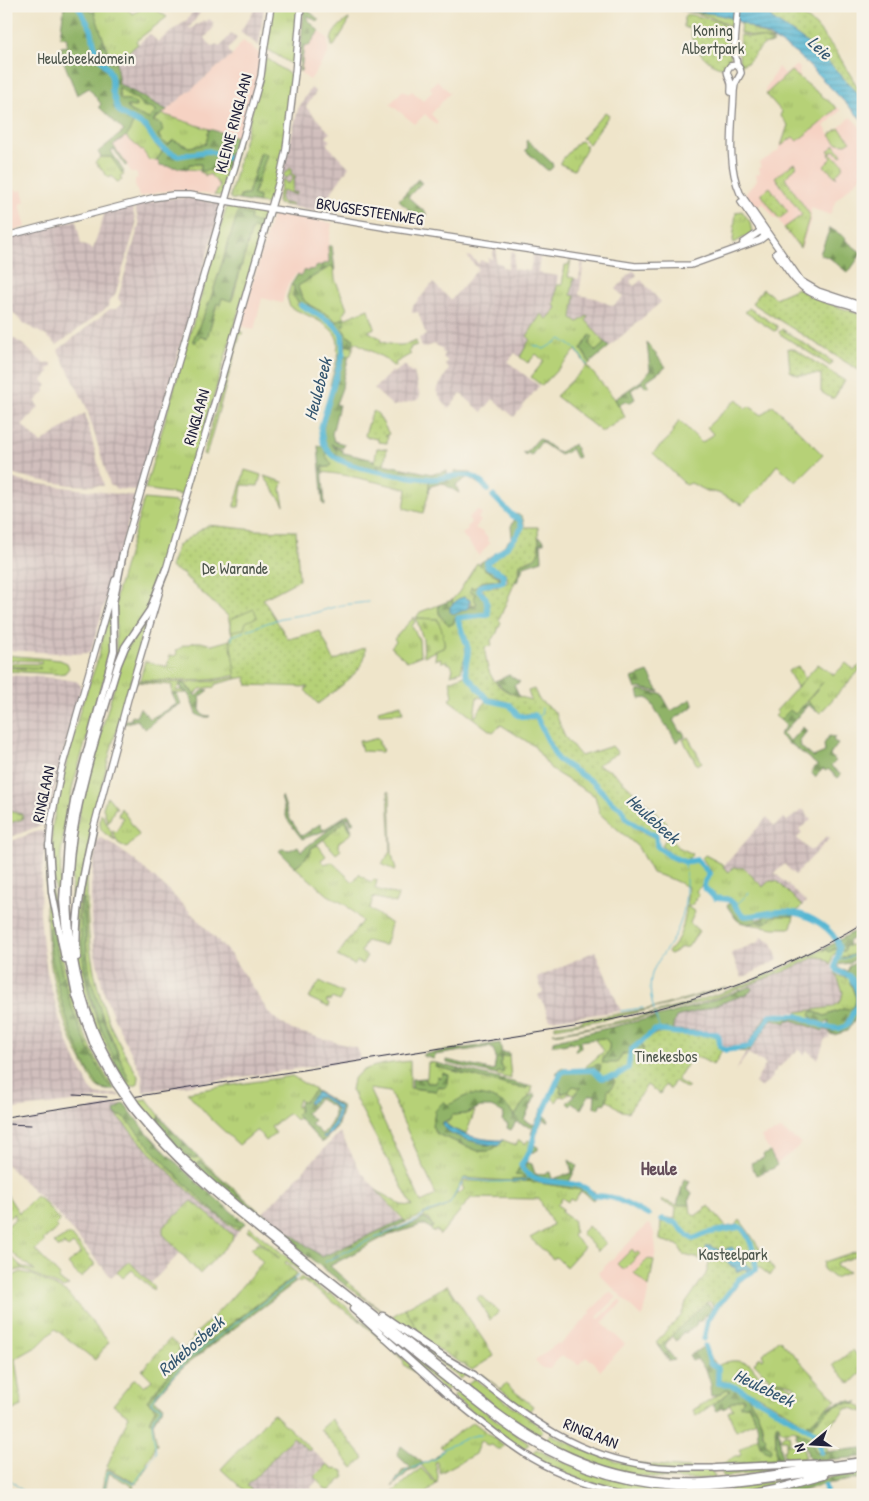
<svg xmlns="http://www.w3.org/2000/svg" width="869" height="1501" viewBox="0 0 869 1501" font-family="'Patrick Hand',sans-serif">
<defs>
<pattern id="industrial-grid" width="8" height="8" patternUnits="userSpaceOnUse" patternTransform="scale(1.25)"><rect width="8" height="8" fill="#d1bfbd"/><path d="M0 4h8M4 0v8" fill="none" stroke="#b3a4a3"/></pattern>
<pattern id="grass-tufts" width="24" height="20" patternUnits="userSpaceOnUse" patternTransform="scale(1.25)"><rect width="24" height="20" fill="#b6d177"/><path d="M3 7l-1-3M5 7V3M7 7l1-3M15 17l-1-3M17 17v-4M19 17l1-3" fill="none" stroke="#9cb368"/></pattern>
<pattern id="forest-firs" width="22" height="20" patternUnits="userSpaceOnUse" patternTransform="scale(1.25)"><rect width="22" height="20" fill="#90b368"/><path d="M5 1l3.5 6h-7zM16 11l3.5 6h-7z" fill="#759157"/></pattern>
<pattern id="cemetery-stones" width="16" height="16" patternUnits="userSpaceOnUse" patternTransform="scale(1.25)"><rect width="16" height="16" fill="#b6d177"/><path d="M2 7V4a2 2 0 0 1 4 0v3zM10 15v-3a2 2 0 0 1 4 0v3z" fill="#9cb368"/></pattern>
<pattern id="park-dots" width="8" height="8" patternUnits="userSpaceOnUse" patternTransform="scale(1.25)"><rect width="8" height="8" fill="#b6d177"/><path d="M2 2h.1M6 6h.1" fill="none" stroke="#9cb368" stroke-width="1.8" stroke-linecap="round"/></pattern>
<pattern id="water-rules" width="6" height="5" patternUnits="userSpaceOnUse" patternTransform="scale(1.25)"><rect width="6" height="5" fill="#54b6d3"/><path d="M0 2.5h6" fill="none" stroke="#4594ac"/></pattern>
</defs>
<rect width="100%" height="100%" fill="#f7f3e8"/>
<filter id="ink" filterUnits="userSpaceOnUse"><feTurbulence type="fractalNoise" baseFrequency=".02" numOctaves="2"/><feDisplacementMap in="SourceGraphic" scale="10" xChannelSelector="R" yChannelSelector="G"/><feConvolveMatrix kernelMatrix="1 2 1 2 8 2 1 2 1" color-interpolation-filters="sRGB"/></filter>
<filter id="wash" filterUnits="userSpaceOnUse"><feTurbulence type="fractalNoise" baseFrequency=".0096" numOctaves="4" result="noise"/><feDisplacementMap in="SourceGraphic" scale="20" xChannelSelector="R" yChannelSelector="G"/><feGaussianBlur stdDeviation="1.12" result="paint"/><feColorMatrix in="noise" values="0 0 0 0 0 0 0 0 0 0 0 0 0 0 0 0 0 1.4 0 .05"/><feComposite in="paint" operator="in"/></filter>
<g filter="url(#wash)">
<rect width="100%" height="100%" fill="#efe5ca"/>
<path fill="#f6d2c3" d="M319,31l9,8v15l-18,26 -9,-6 4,-29h4z
M243,41l18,13 -3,23 -18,61 -78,-24 70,-59z
M796,65l4,3 -1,6 3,7 10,10 29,19 -17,16 6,9 21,-18 12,13v45l-27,25 -6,15 -19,-7v11l-10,29 -9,-8 -15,-22 -2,1 -12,-16 -9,6 -9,-15 12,-14 -1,-6 4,-1 -1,-5 3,-1 -3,-4 19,-12 10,-26 -8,-10 2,-3 -16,-18 -1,-4 13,-23 7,8z
M437,80l13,13 -19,21 7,8 -2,3 -11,-11 -10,10 -25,-20 13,-14 5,4 4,-3 11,10 10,-10 -3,-3z
M125,136l18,15 6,9 10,2v3l52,8 7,10 1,7 -5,5 -43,-5 -32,7 -4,-13v-5l3,-1 -2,-5h-4l-19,-28z
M16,189l1,2 5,-1 3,12 -5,2 6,23 -20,5v-41z
M284,215l48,8 -4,23 1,16 -14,7 -7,1 -7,6 -5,-2 -8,10 -6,19 -20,-5 -8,32 -14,-5 31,-106 2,-3z
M477,510l5,3 -4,5 3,3 -6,7 9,5v1l4,4 -1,3 3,2 -11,13 -17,-22 6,-5 -1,-2 4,-5 -3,-4z
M781,1130l20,13 -10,11 -1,-1 -13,11 -16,-27z
M648,1224l3,1 3,8 2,17 -12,64 -2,3 -44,-44z
M610,1292l7,5 -20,20 2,2 21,-20 3,3 -21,21 23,21 -25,27 -6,-9 -8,-5 -8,8 -4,-4 -13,-5 -10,11v2l-9,-1 -7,-8 23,-17 2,2 31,-32 -1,-2z"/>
<path fill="url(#industrial-grid)" d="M251,6h13l-5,40 -19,-14 15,-23z
M194,9l6,4 -11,15 2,1 6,-5 2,1 4,-5 3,2 3,-3 5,4 -2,3 2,1 -9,11 7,9 4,-3 4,3 11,-13 6,4 -9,12 4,5 -65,55 -48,-26 -3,-22 34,-28 8,8 30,-23z
M311,88l5,4 -10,15 24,26 -4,4 4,3 -3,5 22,22 -31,44 -39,-6 -3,-4 22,-92z
M173,198h17l30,6 1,3 -81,277 -3,6 -20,-1 -7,-4 -24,-79 -28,-56 52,-41h5l5,-3 1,-3 -3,-5 21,-73 -4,-18 2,-2 11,-3z
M132,205l4,20 -20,67 -2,5 -5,3 -1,7 -51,38 -9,-8 -26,-15 -16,-16v-28l5,-5 -5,-17v-17l70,-19 5,24 12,5 12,-37z
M494,249l3,1 -2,12 7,2v3l6,1 3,-17 4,1 -2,17 17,2 3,-16h3l4,1 -2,17 20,3 -4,29 3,2 -10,13 -6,-6 -14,22 3,3 -10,18 -5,-4 -7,9 31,24 -25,31 -21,-18 -11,13 -21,-18 -13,15 -12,-18 13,-22 -4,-4 3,-4 -5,-4 2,-3 -3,-2 1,-2 -8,-6 -13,4 -3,-10 7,-3 -8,-23 -6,1v-3l1,-4 20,-23 18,17 27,-31 -11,-13 4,1 8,7 1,-4 8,2v-4l4,1z
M582,261h2l-5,34 16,3 18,8 10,-9 -7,-8 17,-19 4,5 -7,6 2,2 -3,2 3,-1 2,2 7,-6 20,22 -52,45 -23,-27 -8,2 -6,-4 3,-22 -4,-1 3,-17 5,1z
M13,338l11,7 20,19 8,-1v4l-5,3 3,2 -8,8 5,5 -3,4 1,2 -10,11 4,5 -17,18 19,18 44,-30 19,73 -33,-1 -33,-5 -32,-8v-125z
M405,365l6,8 3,-1 6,25 -3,3 -24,6 -19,-17 18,-18 1,2z
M6,476l18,6 109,14 2,3 -44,152 -4,2 -12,1 -69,-4z
M6,675l51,3 18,3 3,1 3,5 -22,83 -12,53 -41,16z
M803,809l8,11 -12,9 3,4 -5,5 13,13 2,-2 1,1 14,-14 2,3 -34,36 -11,-11 -9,9 31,29 -4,4 -25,-25 -14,6 -34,-15 -6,-5 44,-50 7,9 10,-8 3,3z
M38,831h4l4,3 -5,46 -1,33 3,33 4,26 13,49 11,29 19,38 6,6 5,1 17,-1 2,2 -114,14v-267z
M101,838l8,4 24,17 36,32 32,32 30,32 38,58 8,7 15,10 65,18 3,11 -217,33 -1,-17 -29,-59 -9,-23 -10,-44 -3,-30v-33l5,-44 2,-3z
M762,937l10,6 6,17 -36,18 -11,-25 28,-11z
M595,951l26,60 -71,9 -8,-20h-2l-2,-5 5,-3 -6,-14z
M814,957l10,1 7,6 12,28 -2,9 -8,6 -21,4 -42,2 -25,34 -8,-2 -10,3 -4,-1 -4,-14 -45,-3v-9l2,-4 23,-6 53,-24h-3l-1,-2z
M772,1019l14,4 1,-3h5l31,11 1,-2 6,3 -1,6 -4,1 -7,20 -11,-8 -3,4 -5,-6 -22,20 -5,6 1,2 -12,11 -6,-5 11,-19 -17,-10 -2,1 -12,17 11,-20 6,-3z
M124,1103l-9,7 1,5 122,115 2,-1 -8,11 1,-5 -70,-1 17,19 -29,30 -22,-22 -18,16 -55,-65 -50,-48v-39z
M340,1132l20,38 42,50 -80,38 -59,-45z
M293,1437l16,14 2,-2 16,15 -13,12 3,5 -6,6 3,8h-5l-1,-2 -3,2h-54l2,-4 -6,-5z"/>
<path fill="url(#grass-tufts)" stroke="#6c7a59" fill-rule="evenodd" d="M100,6h24l9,8c18,-13 17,-8 34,3l-31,24 2,3 -22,18 -4,1 -18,-49v-3z
M273,6h26l-5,60 -27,-17z
M669,6l14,4 35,4 15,5 -1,9c-17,-14 -42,-14 -63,-22z
M741,23l4,1 29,17 -34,-8z
M268,59l24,17c-4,37 -6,92 -23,126l-3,2 -8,-1 1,-6 -6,-2 3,-8 6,-35 -2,2 -12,40 -8,2 -1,4 -8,-1 -1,-3 35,-136z
M791,71l46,37 -20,18 -20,15 -4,-4 -12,9 7,-21 -8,-10 2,-3 -16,-18z
M119,87c11,9 24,16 37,23v2l-7,7 -19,-8 -3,-4 1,-1 8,1v-2c-3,-5 -9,-6 -14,-5l-3,-5z
M605,112l4,3 -20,29 -7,-6z
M162,114l47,15 -3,15 -17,3 -16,-6 -5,5 -7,-6 -8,-19z
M133,122c15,5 18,20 29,30l-6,9 -7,-1 -6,-9 -18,-15 3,-2z
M839,128l12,13 -5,3 -10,-1 -6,-8z
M581,141l5,5v3l-12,21 -14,-6v-2l18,-20z
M835,145l7,10 -1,1 -8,-6 -3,4 13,9v4l-7,8 1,3 -13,-12 8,-8 -3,-3 1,-2 -2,-2z
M101,157h10l13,18 -4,2 2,3 -5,2 -5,-6 -3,2 -14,-16z
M228,159l6,1 -11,36 -9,-1 6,-8 -2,-4 -7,-7v-2l-6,2v-2l-5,-2v-2l-12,-1 1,-5h12v7z
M794,163l3,3 -12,12 25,37 -10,33 -16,-20 18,-13 -27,-38z
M290,168h2l-1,5 5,4 -2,2 -2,12v2l5,-1 -1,3 -14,-5 -2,10 3,3 9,1v2l-14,-2 -1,-3 5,-21h3l1,3h3l4,-5 -3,-3 -3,3 -3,-1 -1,-2z
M229,206l31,6 5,1 1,4 -80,275 -5,3 -36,-6 81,-280zM238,212l13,3 -1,6 2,7 -20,73 -10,-3 -5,5 -10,35 -7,-2 -7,4 18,-42z
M742,211l8,11 2,11 -18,10 -1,-3 3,-28z
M571,259l-3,18 6,1 -3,17 4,1 -3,22 6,4 9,-6 1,2 -2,2 19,23 -9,9 -7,-8 -8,5 9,14 -3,3 28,33 10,18 -23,15 -46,-36 31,-30 -11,-16 -34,36 -11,-9 13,-16 -8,-7 -8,9 -8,-6 10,-18 -3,-3 14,-22 6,5 10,-11 -3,-3 3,-20h5l3,-20h3z
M331,266l3,1 1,12 12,29 -4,7 3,3 22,-9 7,19 -7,3 13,8 -1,2c14,5 22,6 36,0l1,4 -6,2 -2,5 2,2 -16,9 1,2 -3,1 -9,-8 -29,-16 -4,13 -7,2 2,-12 1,1 7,-7 -7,-3 -5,-9 3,-2v-6l-2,-1 -6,4 -32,-20 -8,-16z
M291,285l3,1v11l5,4 -2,4c49,28 52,24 35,80h-2l9,-32 -2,-2c8,-24 -30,-35 -47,-44l-3,-10z
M749,308l28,18v4l-3,1 -29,-19z
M782,329l51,33 -3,4 -50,-32 -1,-2z
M239,331l4,2 -3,3 -34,119 -3,-1z
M327,453l16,11 7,2 79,15v11l-6,21 -19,-5 3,-19c-28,-6 -56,-14 -85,-17v-5h7l2,-4 -5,-7z
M245,470l16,5 -3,11 -16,-1 -3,22h-5z
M264,476l19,6 -2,8 3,15z
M144,499l32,3 5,3 -29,98 -38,67h-2l4,-21v-53z
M477,563l22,14 2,-2 1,4 -7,5 -4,-1 8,-2 1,-3c-7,5 -15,2 -22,6l-4,15 3,5 -2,1h-5l1,-2 -2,-4 -5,-2 -11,7 -1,-4 7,-8z
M112,599l1,48 -40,138 -8,41 -4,27 -1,48 4,37 -12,-67v-44l8,-37 20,-80 17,-48z
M439,605v9l10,11 5,-2v-5l2,-1v3l5,9 4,16 1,14h-2l-3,12 -10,4 2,-6 -3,-6 -2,1 -1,-3 -6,1v-4l-6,2 1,-9 9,-4 -8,-28 -21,-1 4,-6z
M151,614l-40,135 -15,59 -22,129 -2,-8 -1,-23 2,-57 9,-51 42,-145z
M414,617l1,5 -3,4 7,13 1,15 2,1 -15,6 -16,-14 5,-6 -2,-2z
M230,640l6,35c-31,9 -64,5 -96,5l5,-19 22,6 3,-12 4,1 3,-2 -1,-3 7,-5 12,-4h6l11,3z
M6,655l54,5 7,3 2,5 -4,5 -7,1 -52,-3v-3h35l-35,-2v-3l35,1v-3l-35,-1z
M846,663l8,7 9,-7v8l-3,-1 -40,43 -13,-12 16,-19 -28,33 -5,-5 -10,10 -5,-4 3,-3 -2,-2 42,-47 16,11z
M465,675l18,23 -6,-1 -3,19h2l10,-16 22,5 10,12 7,1 7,-2 3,1 14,26 5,14 5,5 35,22 25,24 7,11 13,12 16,7 1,9c7,5 18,16 28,16 4,0 8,-2 12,-2l5,3 7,9 -6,12 -6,6 3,4 -8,11 -3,-2v3l7,5 -5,11 9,8 -11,16 -9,1 -1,2 -8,4 -2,-2c18,-18 18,-41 20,-65l-17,-8 -19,-6 -14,-26 -38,-33 -5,-18 -37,-22 -7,-5 -17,-23 -33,-21 -8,7 -4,-2 -40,-30 4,-4 -3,-15z
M236,677v2l-20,5 -3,4 -1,-1 -12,2 -5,5 -10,-10h-5l-4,7 6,-1 5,3 -15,1v-9l-36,-3 1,-1c33,1 67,4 99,-4z
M401,704l2,9 -24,1 -1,-4z
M688,737l14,25 -5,3 -14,-25z
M378,738l3,11h2l-1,3 -20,-1 -3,-11h2l1,2z
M388,791l2,3 2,60 4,16 -1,1 -13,-7 9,-13z
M108,797l9,11h-2l-7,15 -5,-15 3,-10z
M6,798l6,14 10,2 1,5 -17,5z
M121,808l18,27 -12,13 -9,-5 -6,-13 5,2 6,-14 -5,-3z
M101,814h1l13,26c-14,-9 -17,-9 -14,-26z
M345,821l7,12 -13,9 -1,3 3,5 -5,4 -13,-15z
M318,845l8,11 -5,4 3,4 8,-2 21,20 6,-8 12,9 3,-4 3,1 -2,9 23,6 -2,8 -23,-6 -3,12 21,15 -6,22 -19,-5 -5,11 6,4 -5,8 -5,-3 -2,4 -18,-9 25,-35 -16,-16 -18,-10 -33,-28 15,-14 1,-5z
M705,855l19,10 -1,2 6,5 4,-5 11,1 19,19 6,-6h8l25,25 -6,6c-17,-3 -36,7 -53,3 -5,-6 -8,-18 -17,-18 -5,-1 -7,2 -12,-1 -4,-3 -4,-7 -8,-10l1,-5 5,-8 -10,-15z
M47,860c9,56 15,114 35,167 8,20 18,39 30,58l-2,1c-33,-50 -48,-100 -57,-160l-4,1c3,46 15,89 34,131 6,12 12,28 25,32 -15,0 -17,-13 -24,-25 -35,-63 -41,-134 -37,-205z
M88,864c-3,56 1,110 23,163 8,18 19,34 28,51l-1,5 -1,2 -9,2c-31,-48 -56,-108 -50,-166 2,-19 6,-38 10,-57zM84,899c3,25 1,51 6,77 6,30 20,56 31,84 -9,-14 -19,-28 -25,-43 -16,-40 -13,-77 -12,-118z
M786,915l8,1 -3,11 -2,1h-15l-26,-4 9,-2 6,2 11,-8z
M859,944l1,4h3v4l-27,8 4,-9h5v-5z
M824,949l1,1 13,-1 -2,4 -3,2 -2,9 -7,-6 -9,-1 -30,14 -76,29 -83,22 -72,12 -1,-1c98,-14 183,-40 271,-84z
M835,972l4,4 8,2v-2l5,5 -2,1 6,16 -1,7 -6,6 -6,-2 -18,7 -12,-5 -2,5 5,6 -19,-7v-3l36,-5 8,-6 2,-9z
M320,981l23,12 -4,8 -7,-3 -2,3 -2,-1 -2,2 3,2 -1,3 -19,-9z
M726,987c-55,20 -112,31 -171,41v-3l27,-3v-2l72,-12z
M597,1038h7c11,7 2,15 -2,23l17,-1 4,-6 6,-1 -2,16 -11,6 -13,2 -4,-4 2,-8 -18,4 21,-18 -9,-11z
M509,1056l2,23 -15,-4 5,-9v-9z
M410,1061v27l26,3 5,-13 -5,5h-11v-5h2l1,-16 8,1 -1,3 76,20 16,2 1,-2 4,1v5l-18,25 -2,-5 -50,-14 -30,28 5,8 41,17c12,1 18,-2 25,-11l13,5 3,-5 6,4 3,-4 3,2 -1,6 -15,27 9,1 1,3 -13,1 -1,2 17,-1 54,9 -8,11 -4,-2 -2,3 -6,-4 -5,7 6,4 -2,3 13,9 -1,6 2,6 -3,2 12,12 -18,20 -10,-10 -3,2 -23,-21 23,-13 -14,-26 -68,-1 -31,37 -3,-5 -5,2 -1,-3 2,-3 -5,-8 -5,1 2,-5c17,-4 22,-6 32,-21l2,1 5,-5 -2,-3 2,-5h46l-46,-3 -15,27 -15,6 -10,2 -3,3 -15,6 -30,-32 25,15 11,1 -61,-116c1,-4 1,-8 3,-11 8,-15 41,-16 56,-18zM369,1089l21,3 46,103 -15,7z
M292,1076l23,14 -9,10 -5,2 -2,-3 -3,9 3,-3v13l-3,2 -7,-7 -18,14 5,6 -10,8 -9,-11 -18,15 -28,-26 -24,-27z
M557,1085l4,2 -1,5 2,2 11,-8 9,2 -9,7 -4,-2 -4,4 -5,-1 -4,6 -4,-4z
M147,1099l13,17 -3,3 38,39 3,-1 61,54 -4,5 -3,-2 2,-2 -67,-54 -36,-39 -14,-19z
M475,1111l-9,23 -12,-4 -10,-8h4l4,-7 13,-1z
M116,1115l8,2 51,57 63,53h4l-2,2 -4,1 -38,-30 -47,-46z
M6,1193l13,20 17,-17 8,6 16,19 -4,4 2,3 -15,12 2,2 -10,8 25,26 -2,3 11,7 -7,2 -39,-19 -8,2 -9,5v-25l15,15 14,5 -29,-23v-21l9,-8v-5l-9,5z
M192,1201l41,34 -1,5 -32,34 -37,-40v-7z
M250,1227l65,53 -2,4 16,11 1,-3 112,101v2l-10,-10 -28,-20 -1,-5 -44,-40 -56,-39 -7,1 5,-5 7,5 2,-3 -24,-18 -1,2 13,11 -110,82 -20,19 -21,26 9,7 -7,13 4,2 4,22 -3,1 -1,7 -7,10 2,2 -11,19 -28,-15 -2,-3 22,-50 -16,-11 22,-27 9,9 8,-7 -10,-10 28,-31 9,8 -1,3 3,3 13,-14 -2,-2c26,-23 48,-49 71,-75l-12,-13 8,-7 20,16 -30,-27v2l-2,-2z
M67,1235h4l23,28v3l-13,11 -3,-2 -10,-11 13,-11 -8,-9 -5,4 -4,-4 -5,4 -5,-5z
M632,1249l3,4 3,-1 2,2 -15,15h-3l-5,-5z
M860,1250l3,1v3l-27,9 1,4 12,5 -15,6 -11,-9 1,-7z
M648,1259l6,1 -5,27 -15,-14z
M129,1261l26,27 -2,2 -21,-20 -9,8 -6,-6z
M21,1272l12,3 34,18 42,49 -14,18 -40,-31 -17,17 -23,13 7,47 -16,7v-134z
M348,1282l15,14 28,21 14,-9 19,32 -79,-55z
M480,1295l19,17 -9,8 -13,-22z
M380,1316l86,58 -5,5z
M364,1317l87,69 -5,5z
M778,1340h2l56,60 -14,11 -11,13 2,2c11,-15 33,-32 50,-18v4l-12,-4 -5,1 -24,24 6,18 -5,1 -3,-12 -4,-8 -26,-18 -33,-19 -8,-2 -7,-5 -24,-8 1,-10 -2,-4c14,-7 19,-6 33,-2l11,14 24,6 9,5 1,-2c-8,-6 -15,-4 -23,-8 -8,-3 -12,-11 -18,-16l6,-6 2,2 2,-1 -2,-3z
M853,1350l10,13v7l-13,14 -17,-19z
M481,1374l20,15 4,-5 28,22 -4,6z
M475,1379l64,47 4,4 -6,6 -70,-51z
M727,1389l3,2 -3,3 -31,22 -3,-6z
M458,1392l71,52 -7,6 -25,-17 -44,-37z
M748,1396l63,36 6,9 3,12h-4l-19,-22 -1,1 -1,-2 -11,2 -4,-3 -1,-4h-2l-2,4 2,27 -2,3 -55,7 15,-10h5l1,-2 -2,-4 19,-13 2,9 10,2c-8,-7 -6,-17 -9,-27 -3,-9 -9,-17 -13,-25z
M740,1398h3v8l5,-1 8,16 -20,10 -8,-19 5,-3 -4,-5z
M273,1413l38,36 -2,2 -16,-14 -46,49 6,5 -4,4 -28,-26z
M331,1419l33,39 -11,10 -33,-39z
M473,1422l31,23 -3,4h-4l-5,-4 -5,1 -3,-4 -4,-1 -5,13 -35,19 -3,-11h-2l3,14 -1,8 -16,-19 15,-8 8,-8 -4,-3z
M786,1433l1,2h2l1,4 -3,5 12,-1 4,2 2,11 -2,3h-18l-2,-8 3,-1v-11h-5v-2z
M551,1434l30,15 39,13 90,8 2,1 3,6c-44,7 -91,-2 -132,-18 -13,-5 -26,-12 -39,-18z
M536,1449c60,31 116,43 184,39l2,7c-25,0 -51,2 -76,-1 -37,-4 -84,-18 -115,-39z
M327,1464l5,4 12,3v6l-15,14 -3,-1 -12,-13z
M821,1464l-97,13 -2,-4 2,-3z
M106,1469l27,14 1,2 -1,1 8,9h-10l1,-9 -23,-13 -5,22h-3z
M823,1475l-89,20 -3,-1 -2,-7z"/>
<path fill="url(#forest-firs)" stroke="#596a52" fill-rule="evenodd" d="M64,6h23l4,6 3,-1 17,51h5l3,22 48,26 -14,11 8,3 2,7 -5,4 3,5 7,5 5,-5 16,7 17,-3 3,-15 31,9 -6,22 -6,-1 -1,8 -10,3 -16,1v-7h-12l-1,5 -29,-4v-3l-3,-1 8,-12 -10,-11 -5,-11 -14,-9 -7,17 -15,10 14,20 -2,1 -11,-17 -3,2 13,21 -2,1 -11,-16h-10l-3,-5 26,-21 -25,-24 2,-3 -12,-16 -12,7 -14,-35 -2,-13 6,-1v-8l-7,-1zM119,87l11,10 7,2 6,8h7l6,3v2l-7,7 -19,-8 -3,-4 1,-1 6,1 2,-2c-3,-5 -9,-6 -15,-5l-2,-5z
M304,6h7l-2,5 10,9 -1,2 -11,-7v4l12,12 -10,15 -5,-1 -3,26h-2z
M527,140l25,23 1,4 -3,3h-3l-22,-20 3,-2 -2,-6z
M261,152l6,3 -14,40 6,2 -1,6 -19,-3 3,-6h6z
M418,179l4,4 -14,14 19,17 -7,7 -21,-21z
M238,212l13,3 -1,6 10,2 2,3 -2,3h-8l-21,72 -9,-3 -2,7 -3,-2 -10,36 -7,-3 -5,7 -2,-3 18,-42z
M830,228l16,10 -1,2 17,13 -14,20 -17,-14 -11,-5z
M328,246h4l3,25h-1l-1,-4 -2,-1 -33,20c4,24 25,21 39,36l4,-3h4l1,4 -4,4 5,9 7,3 -2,8 -6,-2 -2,-9 -8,-13 -38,-21 -5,-6 1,-10 -3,-1 7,-11 3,2 4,-6 2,2 1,-2 7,-1 1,-2 13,-5z
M590,335l3,2 -4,7 7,7 9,-8 4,4 -19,16 -9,-14z
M647,343l19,24 -20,14 3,4 -4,2 -3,-4 -11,7 4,9 -6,4 -4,-2 -7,4 -3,-6 26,-18 9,-11z
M349,356l-6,24 -1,8 -6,16 3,1 -7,29 2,7 10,3 -1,4 -9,-2 -3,-3 6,8 -2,-4 7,3 2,5v-2l30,7 -1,2 59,12 15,-3v4c-31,7 -66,-6 -97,-12 -35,-12 -29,-32 -20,-60 5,-15 9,-31 14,-46z
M539,438l20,15 15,-9 5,13 -3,1 -5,-10 -2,3 -9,4 -19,-13 -10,14 -3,-2 -2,2 -3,-3 1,-1 2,1z
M318,446h5l4,7 -1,3 6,9 -3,2h-7l3,38 -2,-1z
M454,471l15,1 12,8 -2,4 -11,-7 -12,8 3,8 -17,-10 -11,3 -2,6v-11l26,-5z
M515,519l4,1c8,18 -26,33 -35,44l1,3 15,9 -1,1 -15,-8 -4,-4v-2l19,-12 13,-14 -1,-11z
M539,537l5,3v3h-3l1,17 -18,6 -7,16 -2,-1 6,-12 -1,-5 12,-4 7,-8z
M501,577l-2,4c-8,4 -14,0 -21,4l-1,5 8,10 2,12 -4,2 -28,3 -2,7 -4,1c-6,-6 -12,-10 -10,-20l13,-5 1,4 -3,3 18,1 2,-3h5l2,-1 -3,-5 1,-5 -5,-3 1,-4 4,1c5,-11 18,-4 26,-11z
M648,672l11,20 -19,-4 -4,1 -4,-11z
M509,675l11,7 -6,3 5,11 -9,-2 -15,-13z
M183,683l13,13 8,-6h5l-9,7c3,10 -6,18 10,19l-1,1h-7l-6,-3 -7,-20 -7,-4 -2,-6z
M642,690l17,4 2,-1 10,18 20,-12 3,7 -21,14 7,12 3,-1 2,6 -9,5 -9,-17 -2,1 -15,-26 -3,-2 -7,1 -2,-8z
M172,694h5l4,10 -18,10 -18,15 -8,-9 -13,4 1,-4h5l2,-4 4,1 4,-9 10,11 27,-15z
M808,702l9,8 -1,1 -8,-6 -26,29 8,7 13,-14 4,4 -7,9 1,7 12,10 12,-5 -1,-8 5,-8 6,1 -2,3 5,4 -8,11 6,6 -5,5 10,9 -3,3 -10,-9 -2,2 -3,-2 -8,8 -4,-5 6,-7 -26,-21 -1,1 -11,-10 7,-9 -6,-6 10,-10 5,4z
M282,796l8,23 12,17 18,-12 3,6 25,-16 6,8 -3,2 -2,-6h-5l-17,12 -25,9 -15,-20 -6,-22z
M347,819l5,11 -1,1 -5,-9h-2c-11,8 -21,20 -33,26v5l-16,14 -16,-16 2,-2 9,1 8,-4 3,5 41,-31z
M84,898l3,57 3,22 14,44 26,61c-11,-7 -15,-21 -20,-32 -22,-49 -33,-98 -28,-151z
M730,902l13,15h12l2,3 7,-3v-1l14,-3h17l-1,3h-20l-8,7 -9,-1 -9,2 -8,-2 -4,-3 -9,-13z
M50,925l3,1c9,59 24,109 57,160l2,-1 3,5h-7l-9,-3c-26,-37 -38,-83 -47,-127 -1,-11 -5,-25 -2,-35z
M863,926v4l-5,2 1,4 -11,5 1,5h-4v5h-7l-1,-3 -8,4 -2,-3 -3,2v-2z
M863,952v4l-2,1 -13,6 -10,2 3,5 7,1 1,-6 5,-2 4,2 5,-7 -2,26 2,23 -16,24 -13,4 -4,-1v-2l-6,-3 -1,2 -31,-11 -1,1 -4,-1 -1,3 -14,-4 -23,33 -22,-2v-2l3,-1 17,-1 19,-30 3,2c13,-11 57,16 77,9l7,-13 7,-7c1,-10 -2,-24 -9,-31 -7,-7 -17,-2 -15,-16z
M850,981h2l7,22 -13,22 -10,3 -8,-2 1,-6 -5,4 -8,-2 -6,-8 2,-3 13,5 18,-7 6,1 6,-5 1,-7z
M749,987h3v3l-5,4 -48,17 -23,6 -3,8 1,5 24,1 1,2 -40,-3c-4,7 -12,8 -17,14l2,7 -14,-4 -1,6 -6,1 -6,9h-15c3,-10 14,-17 2,-25l-24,3 1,6 -5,4 -1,-2 3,-3 -1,-4 -15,3v-1l-10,1 2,-4 6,-2 108,-25 37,-11z
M500,1043l2,10h7v3l-8,1v9l2,1v6l-5,-1 -2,3 -49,-12v-3l47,11 2,-14 -3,-8 -4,-2 -54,8 -1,4 -11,-3 1,-2z
M436,1063l92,23 -1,2 -16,-2 -76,-20z
M599,1064l2,3 -2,6 4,3v4l10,-1 2,3 -5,8h-2v4l-3,10 -3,-1 -3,6 -5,-2 1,-12h-6l-8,14 -8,-6 -3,3 -3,-3 14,-15 -8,-2 -5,6 -8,1 1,-6 -6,-3 3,-9 -2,-2 7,-6 1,2h19z
M443,1073l6,2 -1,9 -4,4 -6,-2 -2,5 -24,-3v-9l13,-1 1,5h10l1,-6 4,1z
M315,1090l28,17 -6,21 -15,15 -26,-28 4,-4 -1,-6 2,-3 5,-2zM319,1099l14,8c3,10 -3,20 -11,27l-11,-10 3,-4 -8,-7z
M534,1094l2,1 -12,25 10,5 13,-26 1,2 -6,13 7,6 -1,2 -5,-3 -5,10 -4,16 4,2v3l-7,3 -5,9 6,2 3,10 3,1 12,-3 2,7 20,-6 -3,-13 8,6 -8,16 11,2 15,8 -2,3 2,2 -2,3 -12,-9v-1l-53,-9 -17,1v-2l14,-1 -1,-3 -9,-1 5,-8 2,3h3l2,-7 -5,4 -2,-3 8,-14 3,1 3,-15 -3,-2 2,-6 -17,-6 -5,8 -4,-2 1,-4 -6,-3 2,-8 -13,-6h-11l-15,7 -13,1 -2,5 -7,2 -1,3 47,20h10l-10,6h-11l-41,-17 -5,-8 3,-15 9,-10 4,4c6,-2 12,-7 18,-9 16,-4 43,5 48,21 7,-10 10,-18 20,-23z
M124,1103c33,47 77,83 121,120l-3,4c-23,1 -101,-91 -118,-110l-8,-2 -1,-5z
M160,1116l5,7 33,34 -5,1c-15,-5 -26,-25 -36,-37z
M770,1152l7,13 -3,3 -18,7 -5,-12 13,-5 -1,-3z
M200,1161l56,49 -4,4 -53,-45 -1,-6z
M684,1179l6,2 -4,8 6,4 -3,6 1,6h-13z
M263,1213l59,44 80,-37 4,2 -24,11 1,1 38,-13v-2l5,-1 7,8 -2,3 -5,-4h-5l-37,12 -54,29 18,16 -3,3 -87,-67z
M293,1278l3,4 -112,84 -12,12 -18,22 10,6 -11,17 -4,-2 7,-13 -9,-7 21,-26 20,-19z
M707,1303l5,5 -4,8 -3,-2 -4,7h-4l-1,5 -11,7 -2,-1 -6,9 -6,-5 -2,4 -2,2 -2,5 10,13 -6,1 -11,-15c13,-13 32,-36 49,-43z
M706,1345l3,10 10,13v2h-3v13l21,5 11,8 10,18 3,9 1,10 4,4 -1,5 6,7 -1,4c-14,-5 -11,-17 -13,-29 -2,-7 -6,-13 -9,-19l-8,1v-2l4,-4 -1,-2 -13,5 -6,6 -1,-1 -6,3 -4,-6 14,-11 3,-3 -3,-2 -8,5 -8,2 -1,-9 1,-2 -4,-13 -10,-13 -5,2 -3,-5z
M851,1400l2,2h5c-5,3 -9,-1 -16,1 -11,3 -22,14 -29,23h-5v-3l3,1c9,-15 24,-22 40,-24z
M776,1425h2l4,32 -2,5 -41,4v-2l35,-4 2,-2z
M797,1431l13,7 6,15 47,-5v9l-53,4 -6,-18 -8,-6z
M401,1446l22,17 -9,7 -6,2 -16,15 10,-16 9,-3 -14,-13z
M863,1471v7l-30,5h-5l-26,8 -18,3 -30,1 67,-16z"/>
<path fill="url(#cemetery-stones)" stroke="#6c7a59" d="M416,618l21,1 5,11 3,17 -21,9 -1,-17z
M447,1285l47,71 -22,14 -48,-30 -19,-32z"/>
<path fill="url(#park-dots)" stroke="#6c7a59" d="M768,6h18l16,9 14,11 20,25 27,45v4c-19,-21 -37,-43 -60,-60 -11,-8 -22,-14 -32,-22z
M687,14l32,7 13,9 -2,33 -4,4c-12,2 -26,-12 -32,-23 -2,-4 -3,-10 -4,-15l-6,-2v-10z
M349,19l-2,6 -13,21h-2c-4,-11 8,-22 17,-27z
M740,35l25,4 9,4 -11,2 -15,17 -8,3 -1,-4z
M770,187l18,25 -9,7 -18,-25z
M798,288c19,15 43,18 65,28v57l-111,-70 11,-14 12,9z
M788,348l6,1 51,32 -11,17h-3l-10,-6v-18l-23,1 -8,-4z
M374,411l4,3 11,20 -4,2 3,-1 -1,8 -9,-1v-3l-12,-2 -1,-2 6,-20z
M377,448l10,1 -3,16 -10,-2z
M515,514l7,2 3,11h13l1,25 -4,6 -15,6 -1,8 -20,48 2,2 -5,13 -5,5 1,6 -7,1c1,35 15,45 46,53l-3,-9 6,-2 5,11 13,9 4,5 9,23 16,19 31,-10 6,7 -21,12 16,7 54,51 -12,12 -28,-18 -6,-11 -9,-6 -16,-17 -39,-25 -21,-44 -4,-1 -12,2 -12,-13 -22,-5 -19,-23 2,-24 -10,-33 30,-2v-11l-7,-17h14l12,-5 -2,-9 -16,-7 -2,-3c13,-9 33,-22 35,-39z
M208,525l48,5 40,1 3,49 -36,19 25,40 32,-8 14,30 31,-14c5,23 -32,44 -47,57l-13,-14 3,-3 -60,-2 -3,-8 -9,2 -6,-40 2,-4 -4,-19 -37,-33v-2l-6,-3 1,-2 -16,-9 8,-22z
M798,666l7,13 -8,8 -9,-16z
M668,836l10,11 15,7 -7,7 -14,-6 -10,-10z
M658,1033l57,2 3,2 1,12 3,1 -9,15 -11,-6 -10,-3 -15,24 12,7 -2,2 -12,-8 -5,8 -5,-4 -5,9 -13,-9 -19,27 -6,-1 -15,-11 1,-11 2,1 5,-8 -2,-3 16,-11 3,-18 3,-2 9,2 -2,-7 5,-5z
M662,1200l15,5h13l1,8 4,3 14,-10 17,21 10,-2 4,-5c13,16 22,34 34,50l-4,6 -12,-10 -2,6c-22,10 -17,15 -32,30 -2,2 -4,3 -6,5 -5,5 -5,12 -13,15l8,-16 -4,-5 -9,7 -40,39 -4,-5 25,-26 5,-13 20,-29 3,-10 -2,-3 -23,-6 -6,-10 -18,-5 1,-23 14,2 1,-12 -15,-5z"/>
<path fill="#b6d177" stroke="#6c7a59" d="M737,399l9,10 3,-3 13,9 11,-10 50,50 -27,27 -19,-17 -19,24 -16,16 -24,-12 -11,-2 -16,-8 -5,2 -33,-32 16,-15 10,-18 23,23 11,-9 -6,-7z
M254,609l3,8 -11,5 -2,7 -13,2v-12z
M588,1226l18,17 -8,8 -17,-18z
M421,1468l15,16 -12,11h-34z"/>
<path fill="url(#water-rules)" stroke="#3b6c87" d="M673,6h95l3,12c10,8 22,14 32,22 23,17 41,39 60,60v21c-20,-21 -40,-41 -60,-61 -19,-18 -46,-30 -70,-41 -19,-8 -41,-5 -60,-13z
M464,597l6,3 -2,8 -13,6 -5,-2v-5l8,-8z
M316,1093h3l21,14c-1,12 -4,26 -16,31l-1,-2 3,-1 8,-13 3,-12 -4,-5 -12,-8 -5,1 -6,6 -2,-2z
M444,1122c10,13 44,19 59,18l-4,5c-15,0 -48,-7 -57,-20z
M707,1246h4l13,7 2,-4 6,-2 2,2 4,11 13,8 -4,3v-2h-4l-7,3v-4l-6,-2 -6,-8 -17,-6 -1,-4z"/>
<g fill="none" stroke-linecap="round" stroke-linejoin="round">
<path stroke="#54b6d3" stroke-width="1" d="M533,345l11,4 17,-10 13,9
M576,349l11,16
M342,605l26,-3
M247,630l34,-12 33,-5 27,-8
M232,640v-4l13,-5
M537,718l4,-3 1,-7
M735,906l14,-13
M836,961l27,-8
M654,1010c-13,-46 10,-47 25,-84 8,-19 8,-44 6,-64
M621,1011l22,-3
M655,1014l5,16
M325,1262l38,-19 57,-24 4,-5 25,-9 15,-26 28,3 29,-1 5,-1 1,-7
M6,1476l21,19
M396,1482l10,-11 30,-13 9,-10 24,-11 13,-3
M103,1495l5,-24 26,13 22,-31 -4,-29 2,-7 8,-10 -10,-3 -1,-3 36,-41 114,-86"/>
<path stroke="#54b6d3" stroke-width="5.5" d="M78,6l13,23 5,23 14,20 2,7v12l6,19 4,4 24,13 9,14 9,8 14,7 31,-5 22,8
M301,305l33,19 8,11 1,18 -22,74c0,9 1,16 6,22 4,5 10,10 15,12 19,9 69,17 90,18 13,0 25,-6 38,-3 7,1 13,8 18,14
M493,496l20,20 6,3 3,8c-8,15 -21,26 -35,35v4l14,7 3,3 -1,6c-8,3 -17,1 -24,5v4l7,7 2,16 -30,4c1,10 8,20 10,31 1,10 -6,19 0,28l20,23 22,5 7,10 8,2 9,-2 3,3 20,41 37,24 18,19 9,6 5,10 9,7 21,11 1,10 13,10 15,6 12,-2 13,14 -5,7 -1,6 11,11c5,1 10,0 14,2 7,3 9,13 16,16 15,0 31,-7 46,-4 18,3 43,16 48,35 3,12 -16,21 11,29 6,10 14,25 4,35 -4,5 -4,13 -10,16 -12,6 -34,-8 -46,-11 -8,-1 -18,0 -27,-1l-22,32 -24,3 -5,-3 -1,-9 -2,-4 -37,-1 -25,-3 -24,20 -3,18 -12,8 -14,2 -10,-8 -27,1 -4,2 -25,55 -5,21 -10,16c11,24 45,12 64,23 3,1 5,5 9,7 6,2 13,1 19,3 12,4 24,12 35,17
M662,1219l14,4 12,13 5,3 14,-6 33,-6c10,7 17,31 15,43l-16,9 -15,20 -7,6 -9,15 -4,19
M705,1346l5,17 8,5v15l12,2 10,4 74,43 5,10 2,10
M825,1486l2,9"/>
</g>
</g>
<g filter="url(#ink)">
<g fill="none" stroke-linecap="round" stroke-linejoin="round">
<g stroke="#888482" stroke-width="8">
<path id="secondary" d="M474,1375c56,45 103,81 177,91 22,3 43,2 65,2
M448,1395c27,21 53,45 83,63 32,19 69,30 105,37"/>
</g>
<g stroke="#888482" stroke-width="8">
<path id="primary" d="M735,52l2,13 3,4 1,4 -6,11 -1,7c-1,33 -8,71 6,102l61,88 17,10 45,15
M734,55l4,-49
M731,92c0,-4 1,-8 -1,-12 -2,-6 -5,-8 0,-14l7,-1
M741,202l23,33
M6,236l146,-38 21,-3h16l200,33 246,38 56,-1 69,-25 8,-6
M743,243l19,-13
M776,253c10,14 19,31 34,39 16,9 36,10 53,18
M122,557l139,-481 3,-25
M165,573l115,-396 6,-28 9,-76
M93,830l36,-135 31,-105
M49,845l2,-23 10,-51 54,-191"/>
</g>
<g stroke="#888482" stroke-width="8">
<path id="trunk" d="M264,51l7,-45
M295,73l6,-67"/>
</g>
<g stroke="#888482" stroke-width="9">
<path id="motorway" d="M49,845l3,47 13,67
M77,957c-3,-43 7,-84 16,-127
M116,1084l-22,-39 -18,-49 -8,-41 -5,-55 4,-58 8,-46 39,-145 -1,-48 10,-50
M122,1084c-51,-80 -64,-174 -46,-266 10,-52 27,-103 42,-154l7,-17 25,-37 16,-41
M137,1106l43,49 34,31 43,36 239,190c63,47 129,73 208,70 53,-3 106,-15 159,-21
M132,1107c55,70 127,122 196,177 59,46 116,94 175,139 52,38 113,61 177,64 28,1 56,-4 84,-7 33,-5 66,-9 99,-13
M353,1309l95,86
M383,1316l60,41 31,18
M716,1468l113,-5
M744,1495l30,-6 51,-14"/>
</g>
<use href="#secondary" stroke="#fff" stroke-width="5"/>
<use href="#primary" stroke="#fff" stroke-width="5.5"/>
<use href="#trunk" stroke="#fff" stroke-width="5.5"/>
<use href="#motorway" stroke="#fff" stroke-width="6"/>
<path stroke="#22223b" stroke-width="1" d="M74,1095l33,2
M6,1117l568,-90c102,-18 200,-50 289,-104
M6,1124l25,1"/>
<g stroke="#888482" stroke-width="9" stroke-linecap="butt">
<path id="motorway-bridge" d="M116,1084l16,23
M122,1084l15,22"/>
</g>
<use href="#motorway-bridge" stroke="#fff" stroke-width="6"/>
</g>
</g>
<g text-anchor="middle" stroke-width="4.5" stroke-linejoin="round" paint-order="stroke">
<g font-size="16" fill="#4e574d" stroke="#f7f3e8">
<text x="713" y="36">Koning<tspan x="713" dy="18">Albertpark</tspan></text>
<text x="86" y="64">Heulebeekdomein</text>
<text x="235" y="574">De Warande</text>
<text x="666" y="1062">Tinekesbos</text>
<text x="733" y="1260">Kasteelpark</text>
</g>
<g font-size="16" fill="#22223b" stroke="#f7f3e8">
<text transform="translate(233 123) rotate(-75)" y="6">KLEINE RINGLAAN</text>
<text transform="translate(370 211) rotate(9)" y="6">BRUGSESTEENWEG</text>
<text transform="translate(196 417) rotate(-74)" y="6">RINGLAAN</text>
<text transform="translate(43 794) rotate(-78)" y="6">RINGLAAN</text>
<text transform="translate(591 1433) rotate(22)" y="6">RINGLAAN</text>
</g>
<g font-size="18" font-style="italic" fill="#345670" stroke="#f7f3e8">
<text transform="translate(820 48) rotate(43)" y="6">Leie</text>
<text transform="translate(318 389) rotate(-75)" y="6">Heulebeek</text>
<text transform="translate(653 819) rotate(42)" y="6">Heulebeek</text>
<text transform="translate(191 1346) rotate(-41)" y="6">Rakebosbeek</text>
<text transform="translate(764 1388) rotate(26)" y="6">Heulebeek</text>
</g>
<g font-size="19" font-weight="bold" fill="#654e5b" stroke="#f7f3e8">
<text x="659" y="1175">Heule</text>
</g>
</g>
<rect width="869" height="1501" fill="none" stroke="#f7f3e8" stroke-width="25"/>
<g transform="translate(812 1444) rotate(252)" stroke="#f7f3e8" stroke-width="4" paint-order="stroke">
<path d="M0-4L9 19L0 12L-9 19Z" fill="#22223b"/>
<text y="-8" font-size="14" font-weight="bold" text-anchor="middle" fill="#22223b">N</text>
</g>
</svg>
